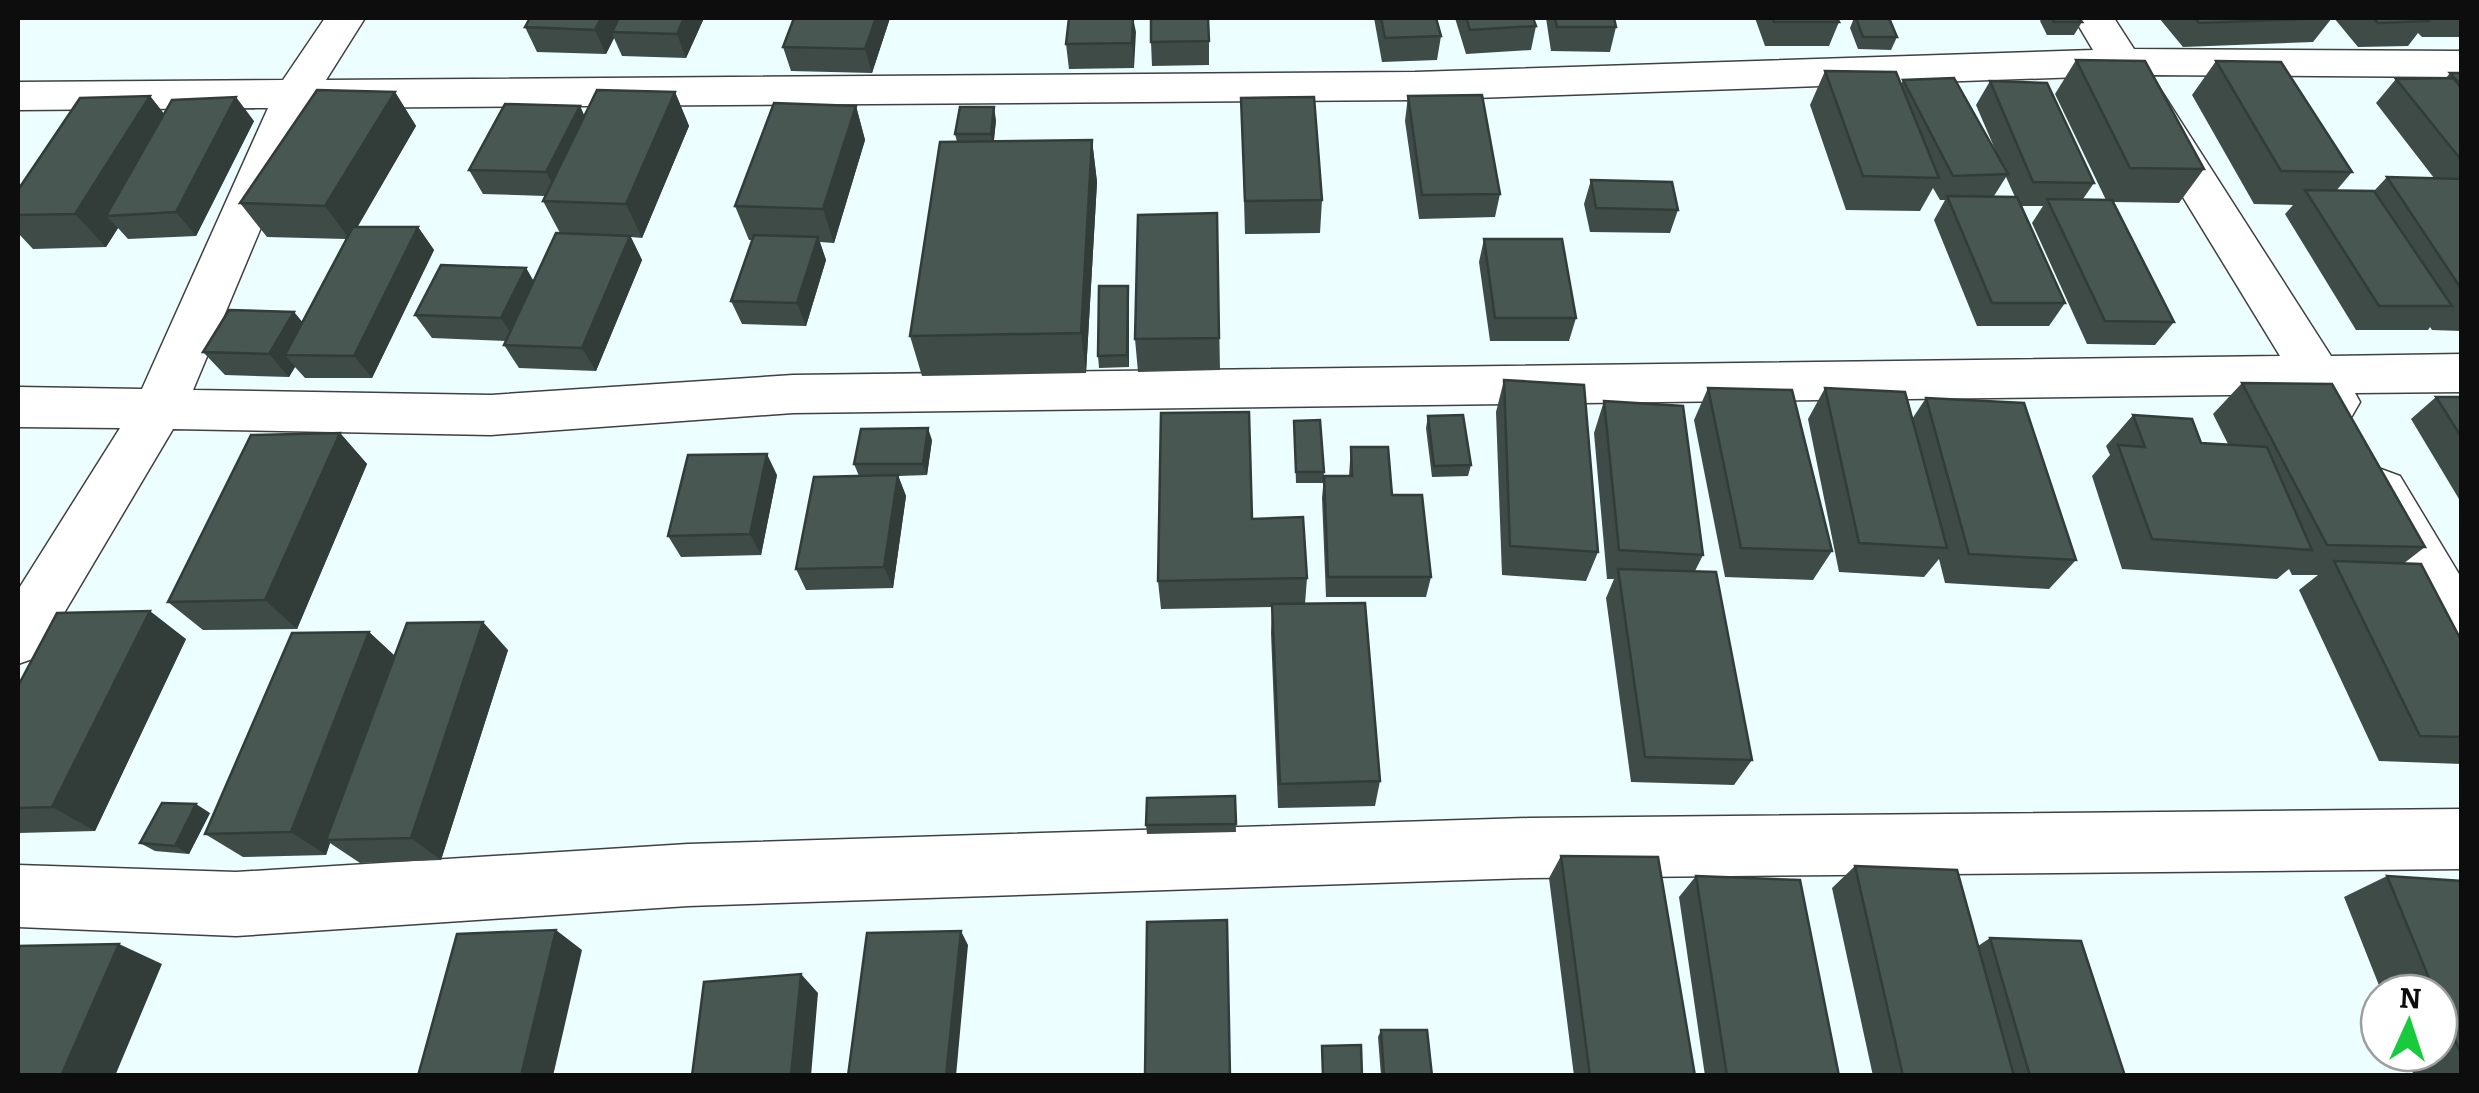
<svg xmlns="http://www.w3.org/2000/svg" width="2479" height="1093" viewBox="0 0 2479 1093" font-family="Bitter,serif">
<rect width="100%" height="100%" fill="#ecfeff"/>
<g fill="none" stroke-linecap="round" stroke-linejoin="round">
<g stroke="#404040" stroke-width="3">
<path id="street" d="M325,18h40l-39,62 1089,-8 678,-22 -19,-32h40l20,31 328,2v26l-311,-2 180,281 131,-2v38l-107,1 5,9 -8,14 -18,6 -18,-6 -13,-22 -1510,19 -302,22 -318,-6 -135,228 -20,7v-74l102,-162 -102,-1v-40l124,2 126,-281 -250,2v-28l265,-2zM2109,76l171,280 -1487,19 -302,20 -298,-5 118,-282 1104,-8z
M2381,469l19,7 62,103v77l-20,-7 -88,-158 8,-15z
M2462,809v60l-933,9 -841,28 -452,30 -218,-9v-62l218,7 452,-28 841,-26z"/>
</g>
<use href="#street" fill="#fff" fill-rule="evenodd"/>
</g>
<path fill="#3e4b46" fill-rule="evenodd" d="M704,18l-18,40 -64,-2 -8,-18 -8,16 -69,-2 -12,-25z
M794,18h96l-18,55 -81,-2 -8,-24z
M1069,18h65v50l-65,1 -3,-25z
M1209,18v47l-57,1 -1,-24z
M1374,18h62l5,18 -4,24 -55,2z
M1455,18h78l3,8 -5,24 -65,4z
M1546,18h68l2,9 -6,25 -59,-1z
M1755,18h82l2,4 -10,24h-64z
M1854,18h35l8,19 -6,13 -33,-1 -8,-21z
M2042,18h37l3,4 -8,13h-27l-7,-14z
M2159,18h173l-19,24 -130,5z
M2334,18h128v19h-40l-4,-4 -10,13 -50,1z
M2076,60l128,109 -25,34 -66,-1 61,120 -19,23 -68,-1 -55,-121 11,-17h-22l44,97 -16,23h-72l-43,-106 11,-20h-5l-7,-12 -13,23 -74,-1 -36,-105 15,-34 76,14 2,-5 94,74 -21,-49 14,-24 104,102 -11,16 23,1 -51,-106zM2006,177l9,20 -21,-1z
M2216,61l136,111 -16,19h38l13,-14 47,1 -58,-75 20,-24 50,-1 4,-5h12v258l-30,-1 -2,-3 -2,3h-72l-71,-116 8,-9 -39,-1 -62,-109z
M395,92l21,34 -59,101h61l16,23 -62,128h-67l-10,-11 -6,10 -64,-2 -22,-23 91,-40 8,10 44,-83 -79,-2 -27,-34z
M675,92l14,34 -47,112 -11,-1 11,23 -46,111 -77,-3 -15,-23 2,-4 -74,-3 -17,-23 111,-47 8,14 26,-49 -17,-32 2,-5 -62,-2 -14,-24 111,-64 4,10z
M150,96l14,18 90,7 -58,115 -68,3 -10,-11 -12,19 -73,2 -15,-16v-43z
M1408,96l92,98 -5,23 -76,2 -14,-98z
M1241,98l81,102 -2,33 -75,1z
M856,106l9,34 -31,103 -14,-1 6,18 -20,66 -64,-2 -11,-23 22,-61h-4l-14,-34z
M996,120l-2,21 98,-1 5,42 -11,191 -164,3 -12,-40 47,-194 -2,-8z
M1591,180l87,30 -8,23 -80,-1 -6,-28z
M1217,213l3,157 -82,2 -3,-33z
M1484,239l92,79 -7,23h-79l-11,-79z
M1128,286l1,81 -30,1 -1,-12z
M1504,380l94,172 -12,29 -84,-6 -6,-163z
M2242,383l183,164 -22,17 59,78v122l-83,-3 -80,-171 19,-15h-26l-3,-6 -12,10 -155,-10 -30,-93 18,-21 -4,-9 27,-31 68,28 27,1 -15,-30z
M1708,388l124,163 -19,29 -88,-3 -31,-157z
M1825,388l87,31 14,-21 150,162 -27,29 -104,-6 -6,-24 -15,18 -85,-5 -31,-153z
M2436,397h26v107l-51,-85z
M1604,401l99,154 -8,16 57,189 -18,25 -103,-3 -25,-184 8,-19h-7l-13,-146z
M1428,416l43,49 -3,11 -36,1 -6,-49z
M1294,421l30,51 -1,11h-27z
M340,433l27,31 -70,165 -94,1 -35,-28z
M932,440l-5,35 -29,1 8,20 -13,92 -87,2 -10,-21 63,-93 -5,-12z
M1351,447l41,48 39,82 -5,20h-100l-4,-99 2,-22h25z
M777,475l-16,80 -80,2 -13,-21z
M1252,519l55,59 -2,26 75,177 -5,25 -97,2 -7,-175 1,-26 -111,2 -3,-28z
M369,632l26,24 113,-6 -67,210 -81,3 -30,-20 -4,12 -83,2 -38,-23z
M186,639l-91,192 -77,2v-147z
M1235,796l1,36 -89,2 -1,-9z
M210,813l-21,41 -34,-3 -15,-8z
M1561,856l134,220h-121l-25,-198z
M1855,866l123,80 12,-8 135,138h-252l-41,-188z
M1696,876l143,200h-134l-26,-179z
M2387,876l75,5v195h-48l-9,-23h34v-60h-57l-38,-96z
M1381,1030l51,46h-51l-3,-39z"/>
<path fill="#323d39" d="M601,18h23l-12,14 2,6 -8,16 -11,-24z
M684,18h20l-18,40 -9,-24z
M876,18h14l-18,55 -7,-24z
M1133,18l3,14 -2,36 -2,-25z
M395,92l21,34 -66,114 -25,-34z
M675,92l14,34 -47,112 -16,-34z
M150,96l27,34 -71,86 12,12 -12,19 -31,-33z
M236,97l18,24 -58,115 -20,-24z
M580,106l11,24 -32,66 -13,-24z
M856,106l9,34 -31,103 -11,-34z
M994,107l2,13 -3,26 -2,-12z
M1092,140l5,42 -11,191 -5,-40z
M418,227l16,23 -62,128 -18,-22z
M630,236l12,24 -46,111 -14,-23z
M818,237l8,23 -20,66 -9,-23z
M526,268l14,24 -24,49 -15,-23z
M1128,286l1,12v69l-2,-12z
M294,312l19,23 -28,20 10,12 -6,10 -20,-23z
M928,428l4,12 -5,35 -4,-11z
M340,433l27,31 -70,165 -32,-29z
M767,454l10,21 -16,80 -11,-21z
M898,475l8,21 -13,92 -9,-21z
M150,611l36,28 -91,192 -43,-24z
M483,622l25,28 -67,210 -30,-22z
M369,632l29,27 -72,181 4,3 -4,12 -35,-23z
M196,804l14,9 -21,41 -14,-8z
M556,930l26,20 -29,126h-32z
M961,931l7,14 -12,131h-10z
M119,944l43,20 -47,112h-54z
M801,974l17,19 -7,83h-20z"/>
<path fill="#485751" stroke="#323d39" stroke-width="2.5" d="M530,18h71l-6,12 -70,-3z
M619,18h65l-7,16 -65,-2z
M794,18h82l-11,31 -82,-2z
M1069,18h64l-1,25 -66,1z
M1151,18h57l1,23 -58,1z
M1381,18h55l5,18 -56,2z
M1466,18h67l3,8 -66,4z
M1555,18h59l2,9h-59z
M1773,18h64l2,4h-65z
M1856,18h33l8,19h-34z
M2052,18h27l3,4h-28z
M2195,18h131l-127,5z
M2373,18h51l4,3 -50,2z
M2076,60l69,1 59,108 -74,-1z
M2216,61l65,1 71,110 -71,-1z
M1825,71l71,1 43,106 -76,-2z
M2450,73h12v13z
M1954,78l54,96 -55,2 -50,-96z
M2453,78l9,11v72l-66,-82z
M1990,81l57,2 47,100 -61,-1z
M317,90l78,2 -70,114 -85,-3z
M597,90l78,2 -49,112 -83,-3z
M1482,95l18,99 -78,1 -14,-99z
M150,96l-75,118 -57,1v-25l62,-92z
M236,97l-60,115 -70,4 66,-116z
M1314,97l8,103 -77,1 -4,-103z
M774,103l82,3 -33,103 -88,-3z
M505,104l75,2 -34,66 -77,-2z
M960,107h34l-3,27h-36z
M1092,140l-11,193 -171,3 30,-194z
M2387,177l74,2 1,1v110z
M1591,180l81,2 6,28 -82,-2z
M2305,190l69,1 78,115h-73z
M1947,196l70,1 48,106h-73z
M2047,199l65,1 62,122 -69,-1z
M1217,213l2,125 -84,1 3,-124z
M353,227h65l-64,129 -69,-1z
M556,233l74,3 -48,112 -78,-3z
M754,235l64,2 -21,66 -66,-2z
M1484,239h78l14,79h-81z
M441,265l85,3 -25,50 -86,-3z
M1099,286h29l-1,69 -29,1z
M229,310l65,2 -25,42 -66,-2z
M1504,380l80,5 14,167 -88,-6z
M2242,383l90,1 93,163 -98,-2z
M1708,388l84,2 40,161 -91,-3z
M1825,388l80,4 42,156 -88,-5z
M2436,397h26v41z
M1926,398l98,5 52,157 -107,-6z
M1604,401l79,5 20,149 -84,-5z
M1249,412l3,107 51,-2 4,61 -149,3 3,-168z
M1463,415l8,50 -37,1 -6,-50z
M2133,415l59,4 9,24 66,4 45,103 -160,-11 -34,-94 27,2z
M1320,420l4,52h-28l-2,-51z
M928,428l-5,36h-69l7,-35z
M340,433l-75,167 -97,2 83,-167z
M1351,447h37l4,48h30l9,82h-103l-4,-101h28z
M767,454l-17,80 -82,2 20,-81z
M898,475l-14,92 -88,2 18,-92z
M2334,561l87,3 41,78v95l-42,-1z
M1618,569l98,3 36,188 -107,-3z
M1365,603l15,178 -100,3 -8,-180z
M150,611l-98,196 -34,1v-122l39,-73z
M483,622l-72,216 -85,2 81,-217z
M369,632l-78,200 -86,2 87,-201z
M1235,796l1,28 -90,1 1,-27z
M162,803l34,1 -21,42 -35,-3z
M1561,856l97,1 37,219h-105z
M1855,866l102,4 57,206h-111z
M1696,876l104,4 39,196h-112z
M2387,876l75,5v175l-23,-54v-9h-4z
M1227,920l3,156h-85l2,-154z
M556,930l-35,146h-103l39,-142z
M961,931l-15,145h-98l19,-143z
M1990,938l91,3 44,135h-95z
M119,944l-58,132h-43v-130z
M801,974l-10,102h-99l12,-94z
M1381,1030h46l5,46h-48z
M1361,1045l1,31h-39l-1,-30z"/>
<rect width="2479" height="1093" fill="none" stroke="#0d0d0d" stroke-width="40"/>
<g transform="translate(2409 1023) rotate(3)"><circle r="48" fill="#ffffff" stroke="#9e9e9e" stroke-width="2.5"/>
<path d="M0-8L18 38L0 25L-18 38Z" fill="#17cb3d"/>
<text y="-15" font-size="28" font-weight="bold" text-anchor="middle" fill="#0d0d0d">N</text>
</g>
</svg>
